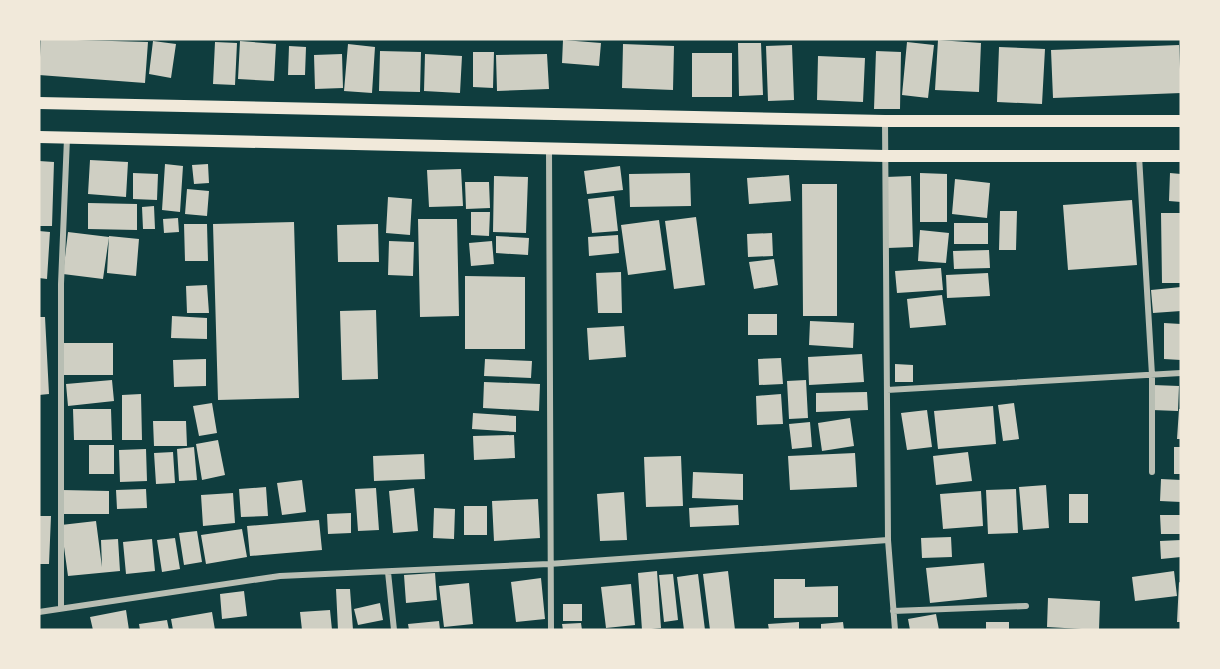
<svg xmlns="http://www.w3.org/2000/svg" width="1220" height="669" viewBox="0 0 1220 669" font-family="Mulish,sans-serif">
<rect width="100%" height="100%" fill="#0f3d3e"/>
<path fill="#cfcfc3" d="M41,39l107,3 -3,41 -106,-8z
M563,40l38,3 -2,23 -37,-3z
M938,40l43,3 -2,49 -44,-2z
M153,41l23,3 -5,34 -22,-4z
M240,41l36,3 -2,37 -36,-2z
M215,42l22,1 -2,42 -22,-1z
M907,42l27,3 -6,53 -26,-3z
M738,43h23l2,52 -24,1z
M348,44l27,3 -3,46 -28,-2z
M623,44l51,2 -1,44 -51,-2z
M792,45l2,55 -26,1 -2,-55z
M1179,45l2,48 -128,5 -2,-48z
M289,46l17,1 -1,28h-17z
M999,47l46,2 -3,55 -45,-2z
M380,51l41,1 -1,40 -41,-1z
M876,51l25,1 -1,57h-26z
M473,52h21l-1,36 -20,-1z
M692,53h40v44h-40z
M342,54l1,34 -28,1 -1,-34z
M425,54l37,2 -2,37 -36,-2z
M547,54l2,35 -52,2 -1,-36z
M818,56l47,2 -2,44 -46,-2z
M90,160l38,2 -2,35 -38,-3z
M39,161l15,1 -2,64h-13z
M165,164l18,2 -3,46 -18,-2z
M208,164l1,19 -15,1 -2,-19z
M620,166l3,24 -36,4 -3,-23z
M461,169l2,37 -34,1 -2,-37z
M133,173l25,1 -1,26 -24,-1z
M690,173l1,33 -61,1 -1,-33z
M920,173l27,1v48h-27z
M1170,173l11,1v28l-12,-1z
M789,175l2,26 -42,3 -2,-26z
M494,176l34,1 -2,56 -33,-1z
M911,176l2,71 -25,1 -2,-71z
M955,179l35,4 -3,35 -35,-4z
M465,182h24l1,26 -24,1z
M802,184h35v132h-34z
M187,189l22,2 -2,25 -22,-2z
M614,196l4,35 -26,2 -4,-34z
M388,197l24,2 -2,36 -24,-2z
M1132,200l5,65 -69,5 -5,-65z
M88,203l49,1v26l-49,-1z
M154,206l1,23h-12l-1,-22z
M1000,211h17l-1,39h-17z
M471,212h19l-1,24 -18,-1z
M1161,213h20v70h-19z
M696,217l9,68 -31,4 -9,-68z
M178,218l1,14 -15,1 -1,-14z
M418,219h39l2,97 -39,1z
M659,220l7,50 -38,5 -7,-50z
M294,222l5,176 -81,2 -5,-176z
M954,223h34v21h-34z
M184,224h23l1,37h-23z
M378,224l1,38h-41l-1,-37z
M920,230l29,3 -3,30 -28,-2z
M39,231l11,1 -3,47 -8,-1z
M68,232l41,5 -6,42 -40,-5z
M772,233l1,23 -25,1 -1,-23z
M618,235l1,18 -30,3 -1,-19z
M109,236l30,3 -3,37 -29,-3z
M496,236l33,2 -1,17 -32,-2z
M389,241l25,1 -1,34 -25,-1z
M492,241l2,23 -23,2 -2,-23z
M989,250l1,18 -36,1 -1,-18z
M774,259l4,26 -24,4 -5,-27z
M941,268l2,22 -46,3 -2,-22z
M621,272l1,41h-24l-2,-40z
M988,273l2,23 -43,2 -1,-23z
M465,276l60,1v72h-60z
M207,285l2,28h-22l-1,-27z
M1181,287v24l-28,2 -2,-23z
M942,295l4,30 -36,3 -3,-29z
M376,310l2,69 -36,1 -2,-69z
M748,314h29v21h-29z
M172,316l35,2v21l-36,-1z
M39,317h6l4,77 -10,1z
M810,321l44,2 -1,25 -44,-3z
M1164,323l17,1v36l-17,-1z
M624,326l2,31 -37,3 -2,-32z
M63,343h50v32h-50z
M862,354l2,28 -55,3 -1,-28z
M781,358l2,26 -24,1 -1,-26z
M206,359v27l-32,1 -1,-27z
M485,359l47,2 -1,17 -47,-2z
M895,364l18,1v17h-18z
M112,380l2,21 -46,5 -2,-22z
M806,380l2,38 -19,1 -2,-38z
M484,382l56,2 -1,27 -56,-3z
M1153,385l26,1 -1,25 -26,-1z
M867,392l1,18 -52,2v-19z
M141,394l1,46h-20v-45z
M781,394l2,30 -26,1 -1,-29z
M212,403l5,30 -18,3 -6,-30z
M1014,403l5,36 -16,2 -5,-36z
M993,406l3,38 -58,5 -4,-38z
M73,409h38l1,31h-38z
M1179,409h2v30h-4z
M927,410l5,37 -25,3 -6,-37z
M473,413l43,3v16l-44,-3z
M850,418l4,28 -32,5 -4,-28z
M153,421h33l1,25h-33z
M810,422l2,25 -20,2 -3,-25z
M514,435l1,23 -41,2 -1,-24z
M218,440l7,35 -23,5 -6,-36z
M89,445h25v29h-25z
M194,447l3,33 -18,1 -2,-32z
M1174,447h7v27h-7z
M146,449l1,32 -27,1 -1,-32z
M173,452l2,31 -19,1 -2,-31z
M968,452l4,29 -36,4 -3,-29z
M855,453l2,34 -67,3 -2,-34z
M424,454l1,25 -51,2 -1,-25z
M681,456l2,50 -37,1 -2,-50z
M693,472l50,2v26l-51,-2z
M1161,479l20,1v22l-21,-1z
M302,480l4,32 -24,3 -5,-32z
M1046,485l3,43 -26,2 -4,-43z
M266,487l2,29 -27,1 -2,-28z
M376,488l3,42 -21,1 -3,-42z
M414,488l4,43 -25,2 -4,-42z
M146,489l1,19 -30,1 -1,-19z
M1016,489l2,44 -30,1 -2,-44z
M62,490l47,1v23h-47z
M981,491l2,35 -40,3 -3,-35z
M624,492l3,48 -27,1 -3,-47z
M233,493l2,30 -32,3 -2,-31z
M1069,494h19v29h-19z
M538,499l2,39 -46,3 -2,-40z
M738,505l1,20 -49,2 -1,-19z
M464,506h23v29h-23z
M434,508l21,1 -1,30 -21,-1z
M351,513v20l-23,1 -1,-20z
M1160,515h21v19h-20z
M39,516h12l-2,48h-10z
M319,520l3,30 -72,6 -3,-30z
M96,521l6,46 -1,-27 17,-1 2,32 -52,5 -7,-51z
M242,529l5,28 -41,7 -5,-29z
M197,531l5,31 -18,3 -5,-32z
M951,537l1,20 -30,1 -1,-20z
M175,538l5,31 -18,3 -5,-32z
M152,539l3,32 -29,3 -3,-32z
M1181,540v17l-20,2 -1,-18z
M984,563l3,34 -57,6 -4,-35z
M657,571l4,57 -19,2 -4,-57z
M728,571l7,59h-25l-7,-56z
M1174,571l3,25 -42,5 -3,-24z
M435,573l2,27 -31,3 -2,-28z
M673,574l5,46 -14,2 -5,-47z
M698,574l7,56h-21l-7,-53z
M541,578l4,41 -29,3 -5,-40z
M774,579h31v8l33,-1v31l-64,1z
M1179,582l2,1v39h-4z
M469,583l4,41 -29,3 -5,-41z
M631,584l4,41 -29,3 -5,-41z
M336,589h14l3,41h-15z
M244,591l3,25 -25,3 -2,-25z
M1048,598l52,3 -1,29 -52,-3z
M380,603l3,17 -25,5 -4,-16z
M563,604h19v17h-19z
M126,610l3,20h-36l-3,-13z
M330,610l2,20h-30l-2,-18z
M212,612l3,18h-42l-2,-11z
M936,614l3,16h-29l-2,-11z
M167,620l2,10h-29l-1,-6z
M439,621l1,9h-31l-1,-6z
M799,622v8h-30l-1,-6z
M843,622l1,8h-23v-6z
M986,622h23v8h-23z
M581,623l1,7h-19l-1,-6z"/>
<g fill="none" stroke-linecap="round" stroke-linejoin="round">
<path stroke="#b8beb3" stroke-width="6" d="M885,121l3,419 7,90
M549,149l2,481
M1139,156l13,219v97
M887,390l294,-17
M388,572l6,58
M61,608v-324l6,-146
M893,611l133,-5
M39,612l241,-36 269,-12 339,-24"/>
<path stroke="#f1e9da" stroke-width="12" d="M39,103l846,18h296
M39,137l846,19h296"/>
</g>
<rect width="1220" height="669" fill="none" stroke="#f1e9da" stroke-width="81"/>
</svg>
